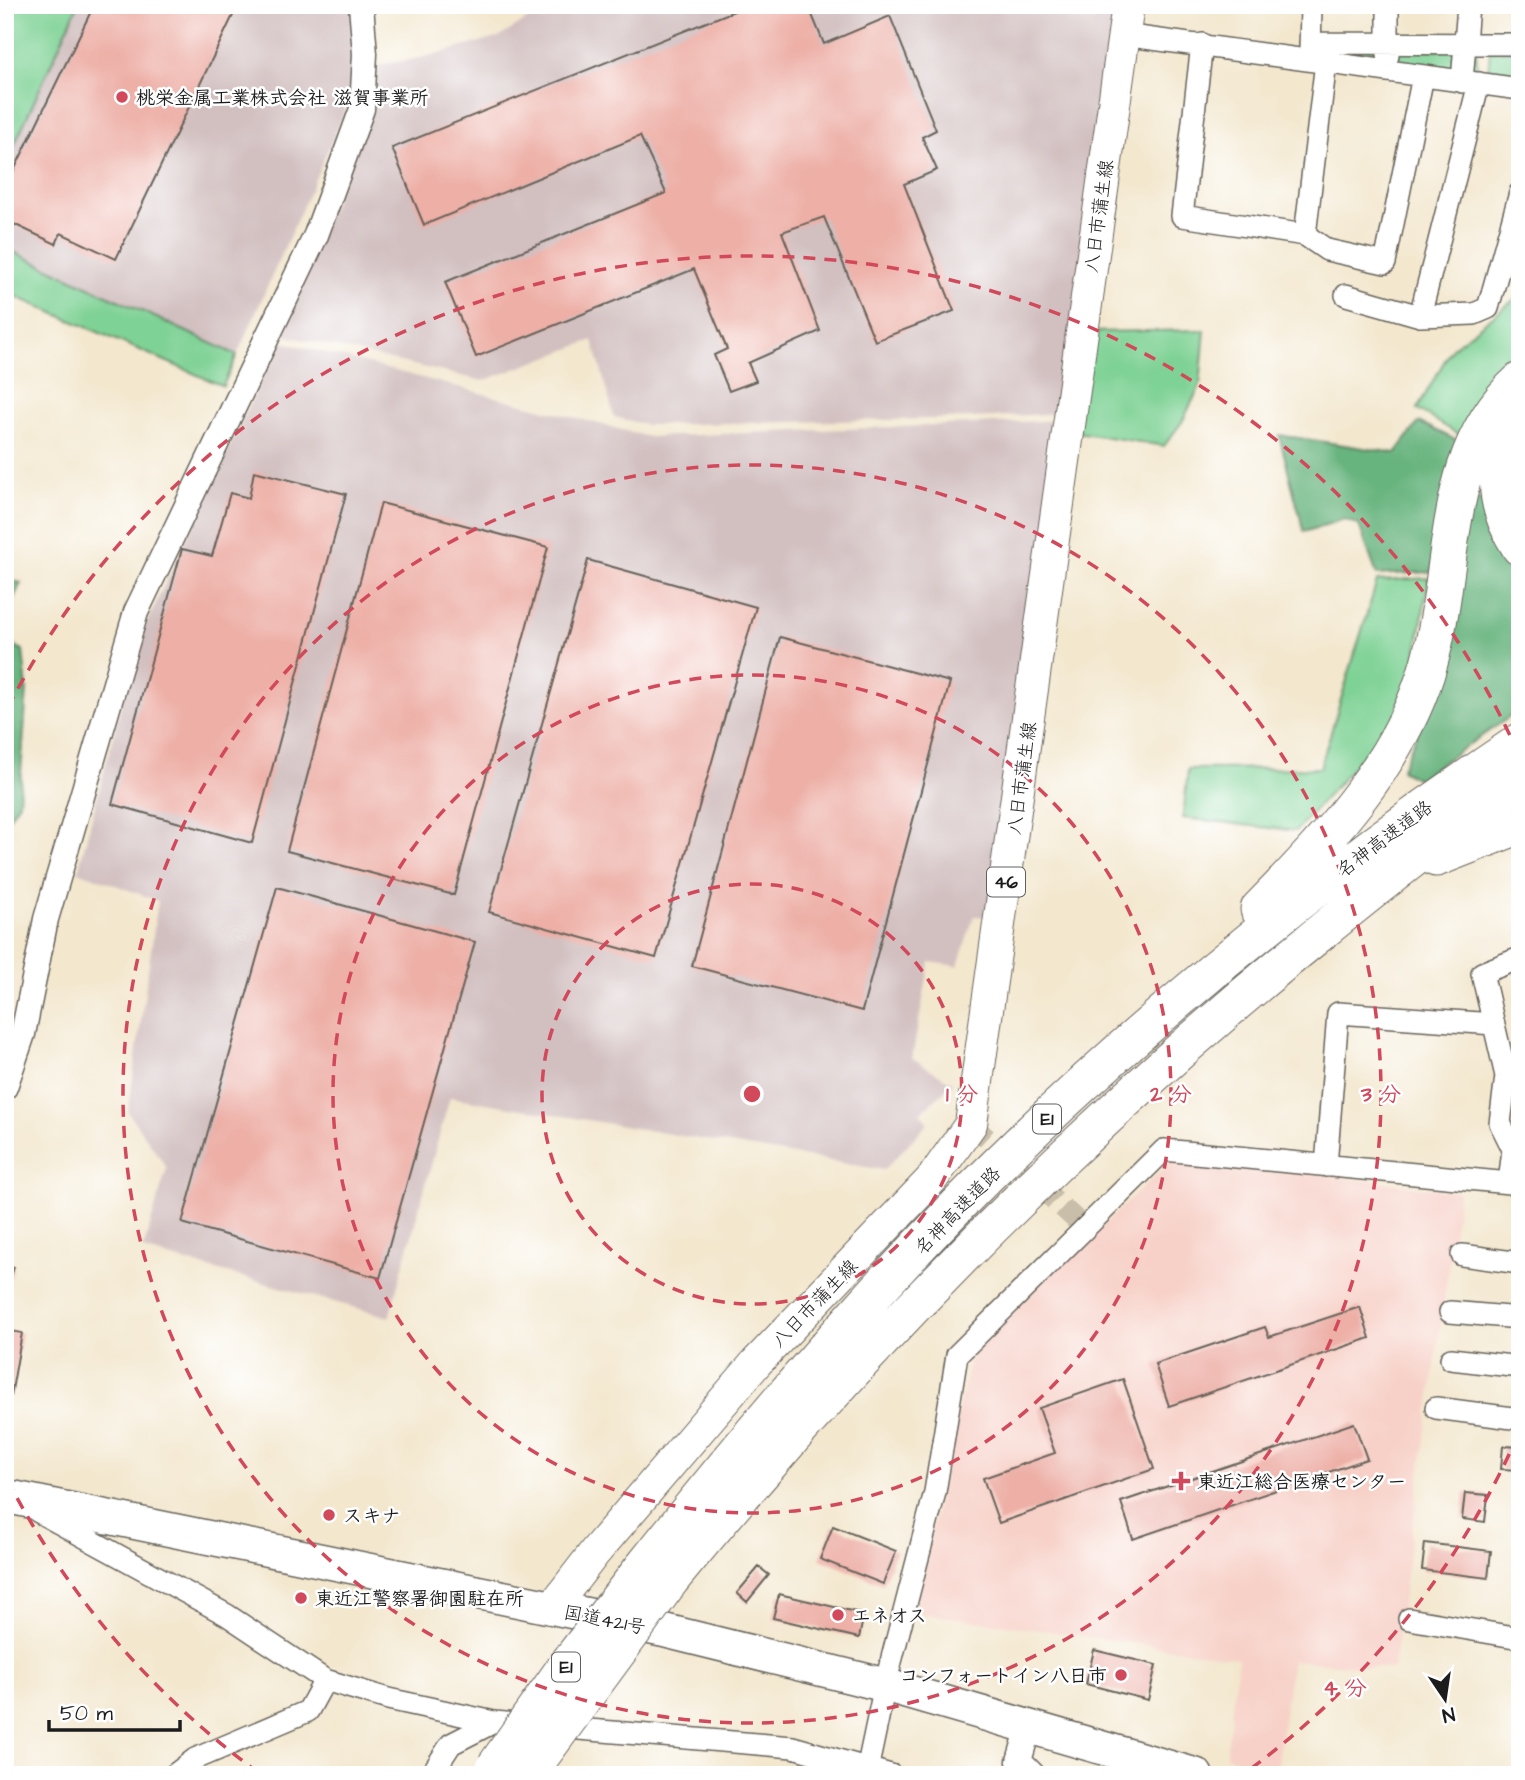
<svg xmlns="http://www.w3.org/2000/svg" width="1525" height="1780" viewBox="0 0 1525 1780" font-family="'Architects Daughter','Klee One',sans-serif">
<rect width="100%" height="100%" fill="#fff"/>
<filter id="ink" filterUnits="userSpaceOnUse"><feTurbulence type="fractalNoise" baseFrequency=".0143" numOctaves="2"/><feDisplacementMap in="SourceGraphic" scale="14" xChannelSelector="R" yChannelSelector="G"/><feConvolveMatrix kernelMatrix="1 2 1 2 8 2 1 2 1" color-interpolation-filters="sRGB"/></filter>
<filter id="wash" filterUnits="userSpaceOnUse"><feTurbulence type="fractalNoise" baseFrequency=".00686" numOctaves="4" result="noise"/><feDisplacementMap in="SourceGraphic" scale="28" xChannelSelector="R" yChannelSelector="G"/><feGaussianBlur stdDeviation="1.57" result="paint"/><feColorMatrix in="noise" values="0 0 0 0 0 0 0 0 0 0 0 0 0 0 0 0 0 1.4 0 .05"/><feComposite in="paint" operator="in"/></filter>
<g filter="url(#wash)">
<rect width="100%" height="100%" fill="#f3e7ce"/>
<path fill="#f7d1c8" d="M1176,1156l283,36 -66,477 -101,-9 -16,111 -50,-15 12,-98 -325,-46 59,-263z"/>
<path fill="#d2bfc0" d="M78,5h276l-1,88 -116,262 -232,-107v-83z
M549,5h572l-55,408 -90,5 -330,7 -32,-8 -21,-77 -110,41 -205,-47 95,-225 5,-44 43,-7 79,-21z
M280,341l369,96 420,-17 -64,498 -31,-2 -16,50 -28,-4 -18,96 41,25 -33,30 8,10 -44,47 -434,-73 -61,220 -246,-67 24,-82 -39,-56 30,-211 -80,-30 60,-230z"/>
<path fill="#7fd295" stroke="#4e7758" stroke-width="2" d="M5,5h73l-73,160z
M1333,48l143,2 2,23 -142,-19z
M1490,50l30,1v25l-32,-4z
M5,248l232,107 -14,31 -218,-94z
M1520,295v68l-12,9 -44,66 -47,-29 35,-61z
M1205,330l-5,56 -18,36 -18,24 -88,-14 11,-100z
M1429,578l-14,84 -22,60 -97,109 -113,-13 5,-49 132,-1 57,-187z"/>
<path fill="#67b47e" stroke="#42684d" stroke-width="2" d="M1419,422l43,21 -31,129 -54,3 -18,-50 -15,-6 -40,13 -25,-97 117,18z
M1482,499l9,33 29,36v142l-102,69 -17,-9 30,-68 36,-200z
M5,579l16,4 -16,34z
M5,641l18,9 4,39 -8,114 -14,21z"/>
<g id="blocks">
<path fill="#edafa6" d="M94,5h144l-122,254 -55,-26 -5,11 -51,-24v-31z
M749,5h59l16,39 66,-28 46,114 -14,7 15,33 -33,14 50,127 -79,30 -51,-124 -42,15 38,99 -72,32 8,18 -27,10 -15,-36 13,-6 -33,-80 -218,88 -31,-75 221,-89 -26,-57 -216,89 -32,-77z
M254,471l92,23 -94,349 -140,-39 70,-255 30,7 18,-63 19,5z
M381,503l167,44 -94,348 -167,-44z
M588,560l168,47 -100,351 -167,-46z
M780,637l170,45 -88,329 -170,-45z
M277,887l198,55 -95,336 -198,-55z
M5,1265l9,2 -8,24h-1z
M1360,1307l10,31 -201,68 -14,-42 110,-37 4,10z
M5,1330l17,3 -11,63h-6z
M1123,1379l31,90 -155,54 -16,-45 72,-25 -16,-45z
M1354,1423l13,36 -234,80 -12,-37z
M1503,1446l17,1v23l-19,-1z
M1465,1493l23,2 -3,27 -23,-3z
M833,1526l63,25 -13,33 -63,-25z
M1425,1543l66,8 -3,27 -66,-8z
M759,1567l10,8 -22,27 -10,-9z
M779,1594l85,20 -5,24 -86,-20z
M1094,1650l62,15 -8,35 -62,-16z"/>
</g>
</g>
<g filter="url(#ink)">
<use href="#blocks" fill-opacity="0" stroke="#67635a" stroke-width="2"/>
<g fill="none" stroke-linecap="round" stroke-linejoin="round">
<path stroke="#c8beaa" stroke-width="21" stroke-dasharray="21 10" stroke-linecap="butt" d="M971,1124l114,104"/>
<g stroke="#67635a" stroke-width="24">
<path id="minor" d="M1388,5v51
M1123,35l397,54
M1310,43l210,1
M1202,44l-20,172 123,19 21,-173
M1310,55l1,-50
M1462,82l6,-77
M1479,83l-59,233 54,-2 14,-6 32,-115
M1305,235l22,15 58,13 38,-187
M1346,295l74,21
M1326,1166l12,-153 156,11
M1509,1183l4,-34 -13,-26 6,-47 -24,-103 38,-15
M1462,1255l58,8
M1450,1312l70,6
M1451,1359l69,8
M1436,1408l84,11
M37,1511l190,104 98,65 63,19 106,23 299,25 98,28
M1409,1619l111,19
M174,1775l21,-16 113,-48 17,-31
M431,1775l20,-31 43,-22
M866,1775l19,-90 50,-193 22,-137 207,-205 356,34"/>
</g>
<g stroke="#67635a" stroke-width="27">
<path id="tertiary" d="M5,1087l18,-53 23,-115 90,-307 180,-377 46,-126 3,-55 -4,-49
M1029,1727l-10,34 14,14"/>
</g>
<g stroke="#67635a" stroke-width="34">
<path id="primary" d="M552,1608l43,-56 161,-189 176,-184 39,-55 157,-1119"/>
</g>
<g stroke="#67635a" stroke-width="36">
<path id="trunk" d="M5,1496l657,134 223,55 311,90"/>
</g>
<g stroke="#67635a" stroke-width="39">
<path id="motorway" d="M1520,405c-23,55 -34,89 0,142
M1436,858l84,-33
M1259,909c68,-69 144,-150 170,-246 27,-96 11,-210 91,-282
M641,1570c136,-171 281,-340 443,-487 136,-124 283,-239 436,-341
M672,1578c192,-233 404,-447 638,-637 69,-56 137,-111 210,-160"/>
</g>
<use href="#minor" stroke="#fff" stroke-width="21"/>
<use href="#tertiary" stroke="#fff" stroke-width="24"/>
<use href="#primary" stroke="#fff" stroke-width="32"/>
<use href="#trunk" stroke="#fff" stroke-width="33"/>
<use href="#motorway" stroke="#fff" stroke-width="37"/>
<g stroke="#67635a" stroke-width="39" stroke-linecap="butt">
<path id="motorway-bridge" d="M495,1767l72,-102 74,-95
M527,1775l145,-197"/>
</g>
<use href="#motorway-bridge" stroke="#fff" stroke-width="37"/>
</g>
</g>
<g fill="none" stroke="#d1495b" stroke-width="3.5" stroke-dasharray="12 9">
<circle cx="752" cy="1094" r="210"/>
<circle cx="752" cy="1094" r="419"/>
<circle cx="752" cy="1094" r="629"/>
<path d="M1518 1435A839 839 0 0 1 1245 1773M259 1773A839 839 0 0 1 8 1481M8 707A839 839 0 0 1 1518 753"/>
</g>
<g fill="#d1495b" stroke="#fff" stroke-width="2.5">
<circle cx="122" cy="97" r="7"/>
<path d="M1177.5 1470.5h7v7h7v7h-7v7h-7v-7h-7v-7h7z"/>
<circle cx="329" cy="1515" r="7"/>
<circle cx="301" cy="1598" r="7"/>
<circle cx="838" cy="1615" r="7"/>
<circle cx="1121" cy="1675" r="7"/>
</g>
<g text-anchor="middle" stroke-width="5" stroke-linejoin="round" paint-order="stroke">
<g fill="#fff" stroke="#606060" stroke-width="2">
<rect x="987" y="867.5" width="38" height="29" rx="5"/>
<rect x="1033" y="1104.5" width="28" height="29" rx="5"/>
<rect x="552" y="1652.5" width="28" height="29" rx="5"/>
</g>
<g font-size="18" font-weight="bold" fill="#1c1c1c">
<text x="1006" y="888">46</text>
<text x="1047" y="1125">E1</text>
<text x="566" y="1673">E1</text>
</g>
<g font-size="19" font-weight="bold" fill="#1c1c1c" stroke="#fff" text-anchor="start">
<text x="136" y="104">桃栄金属工業株式会社 滋賀事業所</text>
<text x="1197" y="1488">東近江総合医療センター</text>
<text x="343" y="1522">スキナ</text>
<text x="315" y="1605">東近江警察署御園駐在所</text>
<text x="852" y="1622">エネオス</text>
<text x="1107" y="1682" text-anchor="end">コンフォートイン八日市</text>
</g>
<g font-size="19" fill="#1c1c1c" stroke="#fff">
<text transform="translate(1098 216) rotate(-82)" y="7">八日市蒲生線</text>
<text transform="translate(1021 778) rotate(-82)" y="7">八日市蒲生線</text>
<text transform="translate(1384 838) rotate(-37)" y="7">名神高速道路</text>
<text transform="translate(957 1210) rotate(-46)" y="7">名神高速道路</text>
<text transform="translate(814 1303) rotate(-46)" y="7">八日市蒲生線</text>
<text transform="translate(605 1619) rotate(11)" y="7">国道421号</text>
</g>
</g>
<circle cx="752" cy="1094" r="10" fill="#d1495b" stroke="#fff" stroke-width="3.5"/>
<g font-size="21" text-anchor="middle" font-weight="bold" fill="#d1495b" stroke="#fff" stroke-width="5" stroke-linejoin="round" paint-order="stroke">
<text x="962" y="1101">1 分</text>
<text x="1171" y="1101">2 分</text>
<text x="1381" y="1101">3 分</text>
<text x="1345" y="1695">4 分</text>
</g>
<rect width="1525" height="1780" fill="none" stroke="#fff" stroke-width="28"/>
<g transform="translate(1445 1699) rotate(167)" stroke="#ffffff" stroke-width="5" paint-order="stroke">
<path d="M0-5L12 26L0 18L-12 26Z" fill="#1c1c1c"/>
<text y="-10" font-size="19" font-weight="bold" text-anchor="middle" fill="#1c1c1c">N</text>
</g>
<path d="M49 1720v10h131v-10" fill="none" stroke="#1c1c1c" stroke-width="3.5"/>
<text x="60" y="1720" font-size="21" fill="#1c1c1c" stroke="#ffffff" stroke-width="5" paint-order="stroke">50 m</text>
</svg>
